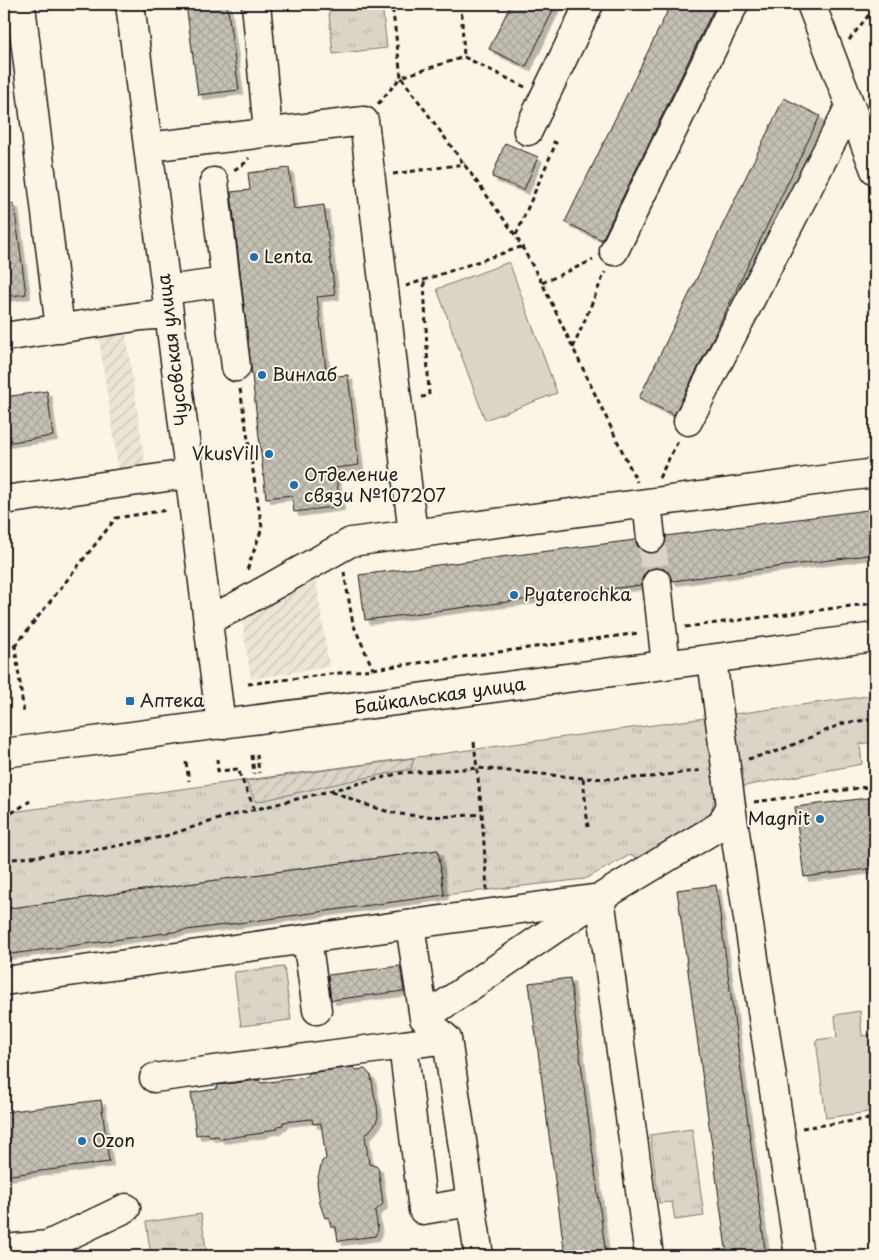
<svg xmlns="http://www.w3.org/2000/svg" width="879" height="1260" viewBox="0 0 879 1260" font-family="'Playpen Sans',sans-serif">
<defs>
<pattern id="industrial-furrows" width="10" height="10" patternUnits="userSpaceOnUse" patternTransform="scale(1.25)"><rect width="10" height="10" fill="#ebe5d6"/><path d="M-1 1l2-2M0 10L10 0M9 11l2-2" fill="none" stroke="#c9c4b7"/></pattern>
<pattern id="park-tufts" width="24" height="20" patternUnits="userSpaceOnUse" patternTransform="scale(1.25)"><rect width="24" height="20" fill="#dbd5c8"/><path d="M3 7l-1-3M5 7V3M7 7l1-3M15 17l-1-3M17 17v-4M19 17l1-3" fill="none" stroke="#bbb6ab"/></pattern>
<pattern id="garden-furrows" width="10" height="10" patternUnits="userSpaceOnUse" patternTransform="scale(1.25)"><rect width="10" height="10" fill="#dbd5c8"/><path d="M-1 1l2-2M0 10L10 0M9 11l2-2" fill="none" stroke="#bbb6ab"/></pattern>
<pattern id="building-cross-hatch" width="8" height="8" patternUnits="userSpaceOnUse" patternTransform="scale(1.25)"><rect width="8" height="8" fill="#c4c0b3"/><path d="M0 0l8 8M0 8l8-8" fill="none" stroke="#a8a499"/></pattern>
<filter id="shadow"><feDropShadow dx="4.5" dy="4.5" stdDeviation="0" flood-color="#0004"/></filter>
</defs>
<rect width="100%" height="100%" fill="#fcf5e5"/>
<filter id="ink" filterUnits="userSpaceOnUse"><feTurbulence type="fractalNoise" baseFrequency=".02" numOctaves="2"/><feDisplacementMap in="SourceGraphic" scale="10" xChannelSelector="R" yChannelSelector="G"/><feConvolveMatrix kernelMatrix="1 2 1 2 8 2 1 2 1" color-interpolation-filters="sRGB"/></filter>
<g filter="url(#ink)">
<path fill="url(#industrial-furrows)" d="M125,327l21,143 -27,4 -21,-143z
M315,573l14,94 -78,12 -11,-71z"/>
<path fill="#dbd5c8" stroke="#7c7872" d="M509,262l48,131 -72,27 -48,-131z
M860,1011l2,25 13,-2v77l-49,7 -10,-78 21,-3 -2,-22z"/>
<path fill="url(#park-tufts)" stroke="#7c7872" d="M328,4h54l5,44 -54,6z
M875,695v47l-15,2 2,20 -118,22 -27,4 -7,25 -71,45 -9,-5 -45,24 -141,16 -7,-45 -433,59v-96z
M284,967l7,53 -50,6 -7,-54z
M692,1129l12,87 -29,4 -3,-18 -13,1 -9,-68z
M201,1214l6,42h-56l-5,-34z"/>
<path fill="url(#garden-furrows)" stroke="#7c7872" d="M414,758l-3,11 -62,12 -93,21 -10,-21z"/>
<path fill="url(#building-cross-hatch)" stroke="#1c1c1c" filter="url(#shadow)" d="M186,4h41l12,86 -41,5z
M511,4h45l-30,63 -37,-18z
M671,4h45l-114,236 -37,-18z
M784,98l36,18 -110,228 -36,71 -35,-17z
M505,143l33,14 -14,33 -32,-13z
M289,168l5,41 30,-4 11,90 -18,2 10,80 21,-2 11,90 -24,3 5,38 -46,6 -2,-17 -26,3 -35,-306 19,-2 -2,-17z
M14,204l12,90 -22,3v-92z
M47,391l6,45 -49,7v-46z
M875,509v45l-203,27 -3,-8 -5,-4 -9,-1 -8,3 -4,5 -2,9 -276,35 -6,-45 276,-35 3,7 6,5 9,1 7,-2 5,-6 1,-9z
M875,797v71l-71,9 -9,-70z
M438,850l6,45 -440,60v-46z
M716,885l50,371h-39l-50,-366z
M400,966l4,25 -73,9 -3,-25z
M570,978l36,278h-41l-36,-273z
M353,1067l2,3 10,-1 6,7 4,23 2,6 1,12 -2,6 -11,13 4,28 9,3 5,37 -8,7 3,19 -3,6 -37,5 -2,-14h-5l-2,-10 -4,1 -5,-14 -3,-22 5,-21 4,-2 -5,-36 -8,1 -1,-5 -29,3v3l-5,1 -1,3 -12,2 -2,2 -43,6 -2,-3 -8,1 -2,-4 -12,2 -5,-42 25,-4 2,-4 41,-5 2,3 46,-6 2,-4z
M101,1100l8,62 -105,14v-64z"/>
<g fill="none" stroke-linecap="round" stroke-linejoin="round">
<path stroke="#dad4c7" stroke-width="28" stroke-dasharray="28 14" stroke-linecap="butt" d="M651,538l6,45"/>
<g stroke="#1c1c1c" stroke-width="31">
<path id="minor" d="M130,4l91,721
M256,4l12,128
M811,4l64,166
M22,14l38,315
M528,131l61,-127
M148,147l216,-26 49,413
M214,182l22,185
M614,251l120,-247
M166,290l60,-8
M4,337l138,-21 27,-2
M688,421l162,-315
M4,500l184,-26
M647,503l4,35
M657,583l9,82
M208,620l27,-13 116,-65 524,-69
M4,753l871,-116
M731,806l68,450
M410,925l14,93
M307,939l10,71
M4,981l596,-83 49,358
M447,1039l-44,6 20,165 47,-8
M154,1078l249,-33
M48,1245l78,-37
M4,1249l44,-4 1,11
M479,1256l-32,-217 -23,-21 176,-120 121,-73 10,-19 -19,-147"/>
</g>
<path stroke="#1c1c1c" stroke-width="3" stroke-dasharray="5 4" stroke-linecap="butt" d="M461,4l3,53
M849,40l26,-33
M525,87l-61,-30 -63,20 115,159 26,47 95,199
M378,104l23,-27 -9,-73
M234,170l11,-7 4,-5
M393,174l72,-10
M516,235l40,-92 -7,-3
M542,283l51,-23
M406,286l115,-39
M573,348l32,-76
M240,389l22,139 -16,45
M421,397l8,-1 -5,-116
M659,478l19,-37
M344,572l9,52 20,45
M685,627l190,-24
M4,646h11l9,68
M15,646l101,-128 51,-8
M248,684l125,-15 266,-36
M474,742l8,72 5,76
M257,754l2,19
M252,755l2,19
M217,759l1,12 21,-2 1,6 15,35
M748,759l30,-8 66,-28 31,-4
M186,762l3,19
M583,778l5,49
M332,791c25,10 51,22 77,24 25,3 49,1 73,-1
M754,802l121,-16
M4,818l26,-17
M4,860l97,-11 61,-12 63,-20 176,-44 77,-5 105,10 31,1 37,-2 52,-7
M869,1119l6,43
M802,1128l73,-10
M441,1256l15,-3"/>
<use href="#minor" stroke="#fcf5e5" stroke-width="28"/>
</g>
</g>
<g fill="#1f6fb2" stroke="#fcf5e5" stroke-width="2">
<circle cx="254" cy="257" r="5"/>
<circle cx="262" cy="375" r="5"/>
<circle cx="269" cy="454" r="5"/>
<circle cx="294" cy="485" r="5"/>
<circle cx="514" cy="595" r="5"/>
<rect x="125" y="696" width="10" height="10" rx="2.5"/>
<circle cx="820" cy="819" r="5"/>
<circle cx="82" cy="1141" r="5"/>
</g>
<g text-anchor="middle" stroke-width="4" stroke-linejoin="round" paint-order="stroke">
<g font-size="18" fill="#1c1c1c" stroke="#fcf5e5" text-anchor="start">
<text x="264" y="263">Lenta</text>
<text x="272" y="381">Винлаб</text>
<text x="259" y="460" text-anchor="end">VkusVill</text>
<text x="304" y="481">Отделение<tspan x="304" dy="21">связи №107207</tspan></text>
<text x="524" y="601">Pyaterochka</text>
<text x="140" y="707">Аптека</text>
<text x="810" y="825" text-anchor="end">Magnit</text>
<text x="92" y="1147">Ozon</text>
</g>
<g font-size="18" fill="#1c1c1c" stroke="#fcf5e5">
<text transform="translate(173 350) rotate(-97)" y="6">Чусовская улица</text>
<text transform="translate(440 696) rotate(-8)" y="6">Байкальская улица</text>
</g>
</g>
<rect width="879" height="1260" fill="none" stroke="#fcf5e5" stroke-width="20"/>
<rect x="10" y="10" width="859" height="1240" fill="none" stroke="#1c1c1c" stroke-width="2" filter="url(#ink)"/>
</svg>
